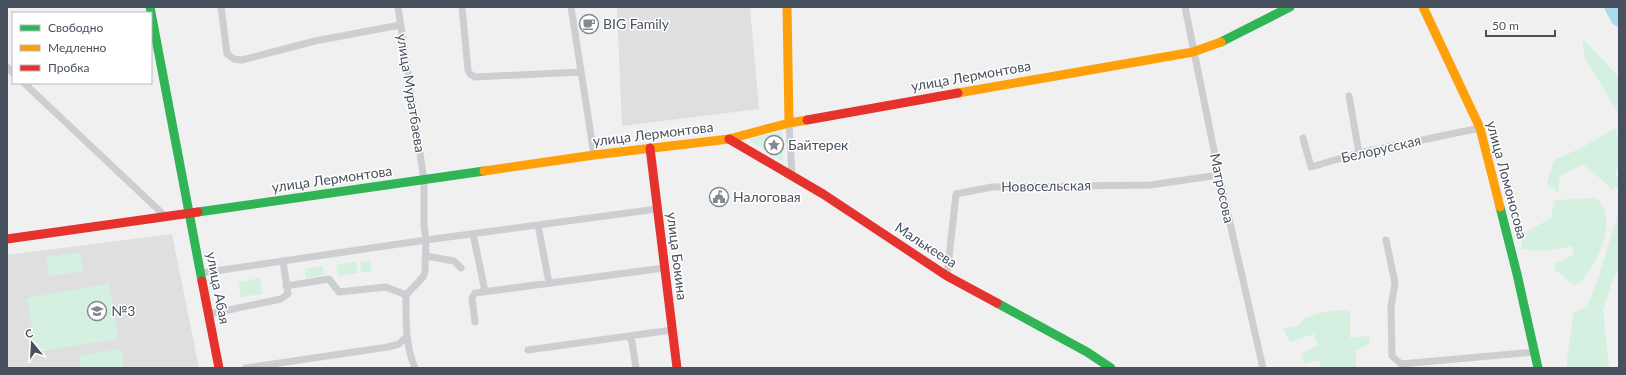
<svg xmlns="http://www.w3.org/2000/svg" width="1626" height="375" viewBox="0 0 1626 375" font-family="Lato,sans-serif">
<rect width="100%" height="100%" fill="#f1f0f0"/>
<path fill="#dfdfe0" d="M617,7h133l9,102 -137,17z
M172,234l27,134h-192v-113z"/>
<path fill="#d4f0e1" d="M1582,38l37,39v37l-34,-56z
M1616,128c3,16 6,32 -1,47l4,4v7l-7,4c-9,-10 -19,-17 -29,-26l-23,12 -2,17 -11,-10 7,-23 27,-12z
M782,131l1,31 -35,-23z
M1597,198c2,4 7,8 8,13 6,23 -11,62 -30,75l-21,-17 1,-6 19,-8 -2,-9c-20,5 -31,6 -51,3l2,-15 28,-16 4,-18z
M1619,210v58l-7,14 -9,28 6,58h-43l7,-55 14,-7 11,-27z
M80,253l3,18 -34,5 -3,-19z
M370,260l2,11 -11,2 -1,-11z
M356,262l2,11 -20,3 -2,-11z
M323,266l1,9 -18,3 -1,-9z
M260,278l2,16 -21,3 -3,-15z
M109,284l9,55 -82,13 -9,-54z
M1350,310v28l19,-2 1,7 -14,8v17h-38l3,-1 -2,-7 -15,4 -3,-10 17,-9 -4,-11 -24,8 -7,-13 15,-3 6,-8 24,-7z
M121,349l3,19h-43l-2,-12z"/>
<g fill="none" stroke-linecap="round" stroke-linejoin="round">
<path stroke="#a9daee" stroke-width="17" d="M1613,7l6,11"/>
<path stroke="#ccced1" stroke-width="7" d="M221,7l6,47 7,5 8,1 73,-19 85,-16
M462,7l6,63 2,4 5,3 106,-5
M571,7l23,148
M1185,7l34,168 44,193
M7,67l6,6
M24,83l141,133
M1349,96l10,57
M789,123l3,52
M1303,138l8,29 48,-14 121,-25
M538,225l11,58
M473,234l12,57
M1386,240l9,43 -4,24 1,49 9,8 134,-12
M426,256l28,5 7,7
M201,273l225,-33 -2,-15v-45l-26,-173
M947,276l9,-82 36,-7 158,-2 69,-10
M286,286l43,-7 10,13 47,-5 20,8
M209,314l72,-15 7,-5 -5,-33
M475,322l-3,-24 3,-5 189,-25
M629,336l3,6 4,26
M528,350l144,-20
M246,368l142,-21 11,-3 7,-7
M415,368c-10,-23 -9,-48 -9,-73l17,-18 2,-5 1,-32 231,-31"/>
<path stroke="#30b455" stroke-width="9" d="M150,7l52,274
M1221,42l69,-35
M1500,207l17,67 21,94
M198,212l286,-41
M997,303l90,49 24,16"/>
<path stroke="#ff9f0a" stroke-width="9" d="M787,7l2,116
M1423,7l57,121 20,79
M958,93l235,-41 28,-10
M484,171l110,-16 135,-16 60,-16 18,-3"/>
<path stroke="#e5322d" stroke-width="9" d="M807,120l151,-27
M729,139l94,55 124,82 50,27
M650,148l27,220
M7,239l191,-27
M202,281l17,87"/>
</g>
<defs>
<g id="cafe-ring" transform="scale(1)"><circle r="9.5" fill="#fff" stroke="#828990" stroke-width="1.5"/><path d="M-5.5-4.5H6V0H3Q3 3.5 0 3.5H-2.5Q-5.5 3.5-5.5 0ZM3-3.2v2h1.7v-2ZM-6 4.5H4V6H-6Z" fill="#828990"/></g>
<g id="sight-ring" transform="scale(1)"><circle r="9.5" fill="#fff" stroke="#828990" stroke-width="1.5"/><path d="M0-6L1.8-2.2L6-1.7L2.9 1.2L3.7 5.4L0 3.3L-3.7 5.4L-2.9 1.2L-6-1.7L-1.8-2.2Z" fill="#828990"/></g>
<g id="civic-ring" transform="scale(1)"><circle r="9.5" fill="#fff" stroke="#828990" stroke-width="1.5"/><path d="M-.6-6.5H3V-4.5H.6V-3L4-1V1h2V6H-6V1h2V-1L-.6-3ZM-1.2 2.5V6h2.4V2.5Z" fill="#828990"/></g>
<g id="school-ring" transform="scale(1)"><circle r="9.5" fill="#fff" stroke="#828990" stroke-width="1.5"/><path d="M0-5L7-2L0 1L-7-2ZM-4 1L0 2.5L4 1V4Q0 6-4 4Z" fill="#828990"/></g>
</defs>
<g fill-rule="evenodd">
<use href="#cafe-ring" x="589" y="24"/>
<use href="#sight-ring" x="774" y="145"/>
<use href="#civic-ring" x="719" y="197"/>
<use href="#school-ring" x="97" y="311"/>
</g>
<g text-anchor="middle" stroke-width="3" stroke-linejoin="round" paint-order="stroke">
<g font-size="14" fill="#47515d" stroke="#fff" text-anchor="start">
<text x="603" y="29">BIG Family</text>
<text x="788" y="150">Байтерек</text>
<text x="733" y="202">Налоговая</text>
<text x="111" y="316">№3</text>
</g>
<g font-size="14" fill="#47515d" stroke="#fff">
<text transform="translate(971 76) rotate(-10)" y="5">улица Лермонтова</text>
<text transform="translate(411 93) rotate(81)" y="5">улица Муратбаева</text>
<text transform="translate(653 134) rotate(-7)" y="5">улица Лермонтова</text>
<text transform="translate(1381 149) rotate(-13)" y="5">Белорусская</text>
<text transform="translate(332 179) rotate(-8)" y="5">улица Лермонтова</text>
<text transform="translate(1507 180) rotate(75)" y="5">улица Ломоносова</text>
<text transform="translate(1046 186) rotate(-1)" y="5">Новосельская</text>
<text transform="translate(1222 188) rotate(78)" y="5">Матросова</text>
<text transform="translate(926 245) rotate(33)" y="5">Малькеева</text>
<text transform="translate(677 256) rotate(83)" y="5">улица Бокина</text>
<text transform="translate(218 288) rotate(79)" y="5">улица Абая</text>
</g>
</g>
<rect width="1626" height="375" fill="none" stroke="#47515d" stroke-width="16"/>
<rect x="12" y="12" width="140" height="72" fill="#ffffff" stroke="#b5b9be"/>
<rect x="20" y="25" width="20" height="6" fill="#30b455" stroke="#b5b9be"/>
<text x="48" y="32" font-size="12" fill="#47515d">Свободно</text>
<rect x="20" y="45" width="20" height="6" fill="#ff9f0a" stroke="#b5b9be"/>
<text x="48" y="52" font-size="12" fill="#47515d">Медленно</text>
<rect x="20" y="65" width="20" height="6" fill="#e5322d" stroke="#b5b9be"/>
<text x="48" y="72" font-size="12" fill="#47515d">Пробка</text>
<g transform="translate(32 343) rotate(342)" stroke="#ffffff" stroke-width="3" paint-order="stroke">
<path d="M0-3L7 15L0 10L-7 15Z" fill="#47515d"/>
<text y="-6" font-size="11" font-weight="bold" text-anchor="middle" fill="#47515d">С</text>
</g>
<path d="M1486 30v6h69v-6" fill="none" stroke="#47515d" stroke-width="2"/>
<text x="1492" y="30" font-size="12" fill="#47515d" stroke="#ffffff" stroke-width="3" paint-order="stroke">50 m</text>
</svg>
